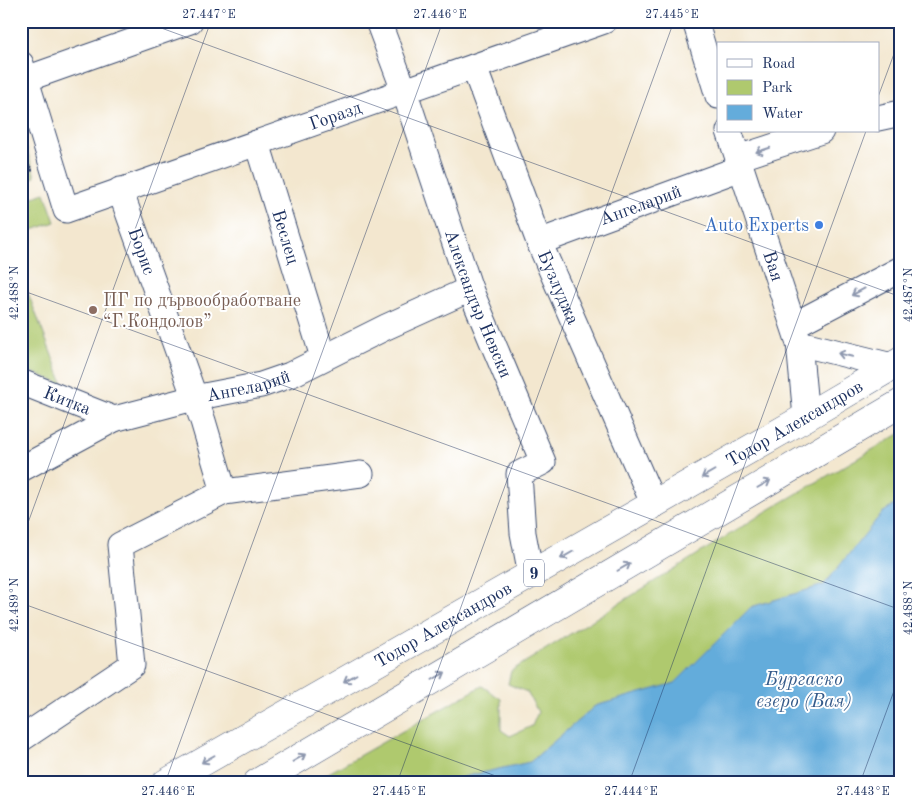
<svg xmlns="http://www.w3.org/2000/svg" width="922" height="804" viewBox="0 0 922 804" font-family="'Old Standard TT',serif">
<rect width="100%" height="100%" fill="#fff"/>
<filter id="ink" filterUnits="userSpaceOnUse"><feTurbulence type="fractalNoise" baseFrequency=".02" numOctaves="2"/><feDisplacementMap in="SourceGraphic" scale="10" xChannelSelector="R" yChannelSelector="G"/><feConvolveMatrix kernelMatrix="1 2 1 2 8 2 1 2 1" color-interpolation-filters="sRGB"/></filter>
<filter id="wash" filterUnits="userSpaceOnUse"><feTurbulence type="fractalNoise" baseFrequency=".0096" numOctaves="4" result="noise"/><feDisplacementMap in="SourceGraphic" scale="20" xChannelSelector="R" yChannelSelector="G"/><feGaussianBlur stdDeviation="1.12" result="paint"/><feColorMatrix in="noise" values="0 0 0 0 0 0 0 0 0 0 0 0 0 0 0 0 0 1.4 0 .05"/><feComposite in="paint" operator="in"/></filter>
<g filter="url(#wash)">
<rect width="100%" height="100%" fill="#f3e7cf"/>
<path fill="#afc96e" stroke="#657c66" d="M21,129l14,48 -14,5z
M45,193l10,29 -34,12v-33z
M21,275l42,109 -42,-16z
M901,433v68l-19,12 -58,72 -73,22 -76,77 -80,22 -65,56 -67,15 -11,6h-141l171,-97 19,13v31l9,6 22,-10 6,-14 -11,-20 -19,-8 3,-13 256,-160z"/>
<path fill="#64acdb" stroke="#406e9c" d="M901,501v282h-449l11,-6 67,-15 65,-56 80,-23 76,-76 73,-22 58,-72z"/>
</g>
<g filter="url(#ink)">
<g fill="none" stroke-linecap="round" stroke-linejoin="round">
<g stroke="#3b4b6f" stroke-width="27">
<g id="minor">
<path id="s1" d="M378,21l27,72 65,196 73,173 -24,12 4,59 8,42"/>
<path d="M695,21l23,75"/>
<path id="s2" d="M21,64l45,146 538,-189"/>
<path id="s3" d="M474,67l65,175 115,263"/>
<path d="M26,79l164,-58"/>
<path d="M878,118l23,-5"/>
<path id="s4" d="M729,131l70,212 7,74"/>
<path id="s5" d="M257,143l66,214"/>
<path d="M738,158l83,-27"/>
<path id="s6" d="M539,242l202,-74"/>
<path d="M794,325l107,-56"/>
<path d="M799,343l93,23"/>
<path id="s7" d="M21,382l93,37"/>
<path id="s8" d="M21,469l93,-50 80,-21 67,-13 29,-10 96,-48 84,-38"/>
<path d="M224,492l137,-18"/>
<path d="M21,739l111,-74 -12,-120 104,-53 -21,-71 -83,-231"/>
</g>
</g>
<g stroke="#3b4b6f" stroke-width="29">
<g id="highway">
<path id="s9" d="M166,783l640,-366 95,-56"/>
<path d="M257,783l644,-380"/>
</g>
</g>
<path stroke="#3b4b6f" stroke-width="3" stroke-dasharray="4 4" stroke-linecap="butt" d="M21,161l10,7
M21,171l12,-1
M21,291l6,-6"/>
<use href="#minor" stroke="#fff" stroke-width="25"/>
<use href="#highway" stroke="#fff" stroke-width="28"/>
</g>
<defs><path id="oneway-shaft" d="M-6 0H5M1.5-3L5.5 0L1.5 3" fill="none" stroke-width="1.6" stroke-linecap="round" stroke-linejoin="round" transform="scale(1.25)"/></defs>
<g stroke="#8d97ae">
<use href="#oneway-shaft" transform="translate(763 150) rotate(162)"/>
<use href="#oneway-shaft" transform="translate(858 292) rotate(152)"/>
<use href="#oneway-shaft" transform="translate(845 355) rotate(-166)"/>
<use href="#oneway-shaft" transform="translate(708 474) rotate(150)"/>
<use href="#oneway-shaft" transform="translate(764 484) rotate(-30)"/>
<use href="#oneway-shaft" transform="translate(567 555) rotate(150)"/>
<use href="#oneway-shaft" transform="translate(624 567) rotate(-30)"/>
<use href="#oneway-shaft" transform="translate(439 676) rotate(-30)"/>
<use href="#oneway-shaft" transform="translate(350 678) rotate(150)"/>
<use href="#oneway-shaft" transform="translate(299 758) rotate(-30)"/>
<use href="#oneway-shaft" transform="translate(208 759) rotate(150)"/>
</g>
</g>
<path fill="none" stroke="#1b2f5e" stroke-width="1" stroke-opacity="0.45" d="M142,21l759,276M878,97l23,-62M21,290l880,320M21,542l190,-521M21,603l494,180M165,783l278,-762M397,783l277,-762M629,783l237,-652M860,783l41,-111"/>
<circle fill="#3f7fe0" stroke="#fff" stroke-width="2" cx="819" cy="225" r="5"/>
<circle fill="#8d6e63" stroke="#fff" stroke-width="2" cx="93" cy="310" r="5"/>
<g text-anchor="middle" stroke-width="4" stroke-linejoin="round" paint-order="stroke">
<rect fill="#fff" stroke="#5f6d8e" stroke-width="1" x="524" y="559.5" width="20" height="27" rx="4"/>
<g font-size="16" font-weight="bold" fill="#1b2f5e">
<text x="534" y="579">9</text>
</g>
<g font-size="18" fill="#1b2f5e" stroke="#fff">
<text dy="6" stroke="none"><textPath href="#s2" startOffset="438">Горазд</textPath></text>
<text dy="6" stroke="none"><textPath href="#s6" startOffset="108">Ангеларий</textPath></text>
<text dy="6" stroke="none"><textPath href="#s5" startOffset="98">Веслец</textPath></text>
<text transform="translate(142 251) rotate(70)" y="6">Борис</text>
<text dy="6" stroke="none"><textPath href="#s4" startOffset="142">Вая</textPath></text>
<text dy="6" stroke="none"><textPath href="#s3" startOffset="236">Бузлуджа</textPath></text>
<text dy="6" stroke="none"><textPath href="#s1" startOffset="300">Александър Невски</textPath></text>
<text dy="6" stroke="none"><textPath href="#s8" startOffset="244">Ангеларий</textPath></text>
<text dy="6" stroke="none"><textPath href="#s7" startOffset="50">Китка</textPath></text>
<text dy="6" stroke="none"><textPath href="#s9" startOffset="724">Тодор Александров</textPath></text>
<text dy="6" stroke="none"><textPath href="#s9" startOffset="319">Тодор Александров</textPath></text>
</g>
<g font-size="18" fill="#366cbe" stroke="#fff" text-anchor="end">
<text x="809" y="231">Auto Experts</text>
</g>
<g font-size="18" fill="#785e54" stroke="#fff" text-anchor="start">
<text x="103" y="306">ПГ по дървообработване<tspan x="103" dy="21">“Г.Кондолов”</tspan></text>
</g>
<g font-size="19" font-style="italic" fill="#355b8a" stroke="#fff">
<text x="804" y="685">Бургаско<tspan x="804" dy="22">езеро (Вая)</tspan></text>
</g>
</g>
<rect width="922" height="804" fill="none" stroke="#fff" stroke-width="55"/>
<rect x="717" y="42" width="162" height="90" fill="#ffffff" stroke="#a4acbf"/>
<rect x="727" y="59" width="25" height="8" fill="#ffffff" stroke="#a4acbf"/>
<text x="762" y="68" font-size="15" fill="#1b2f5e">Road</text>
<rect x="727" y="80" width="25" height="15" fill="#afc96e" stroke="#a4acbf"/>
<text x="762" y="92" font-size="15" fill="#1b2f5e">Park</text>
<rect x="727" y="105" width="25" height="15" fill="#64acdb" stroke="#a4acbf"/>
<text x="762" y="118" font-size="15" fill="#1b2f5e">Water</text>
<rect x="28" y="28" width="866" height="748" fill="none" stroke="#1b2f5e" stroke-width="2"/>
<g font-size="12" text-anchor="middle" fill="#1b2f5e">
<text x="209" y="18">27.447°E</text>
<text x="440" y="18">27.446°E</text>
<text x="672" y="18">27.445°E</text>
<text transform="translate(14 293) rotate(-90)" y="4">42.488°N</text>
<text transform="translate(908 295) rotate(-90)" y="4">42.487°N</text>
<text transform="translate(14 605) rotate(-90)" y="4">42.489°N</text>
<text transform="translate(908 608) rotate(-90)" y="4">42.488°N</text>
<text x="168" y="795">27.446°E</text>
<text x="399" y="795">27.445°E</text>
<text x="631" y="795">27.444°E</text>
<text x="863" y="795">27.443°E</text>
</g>
</svg>
